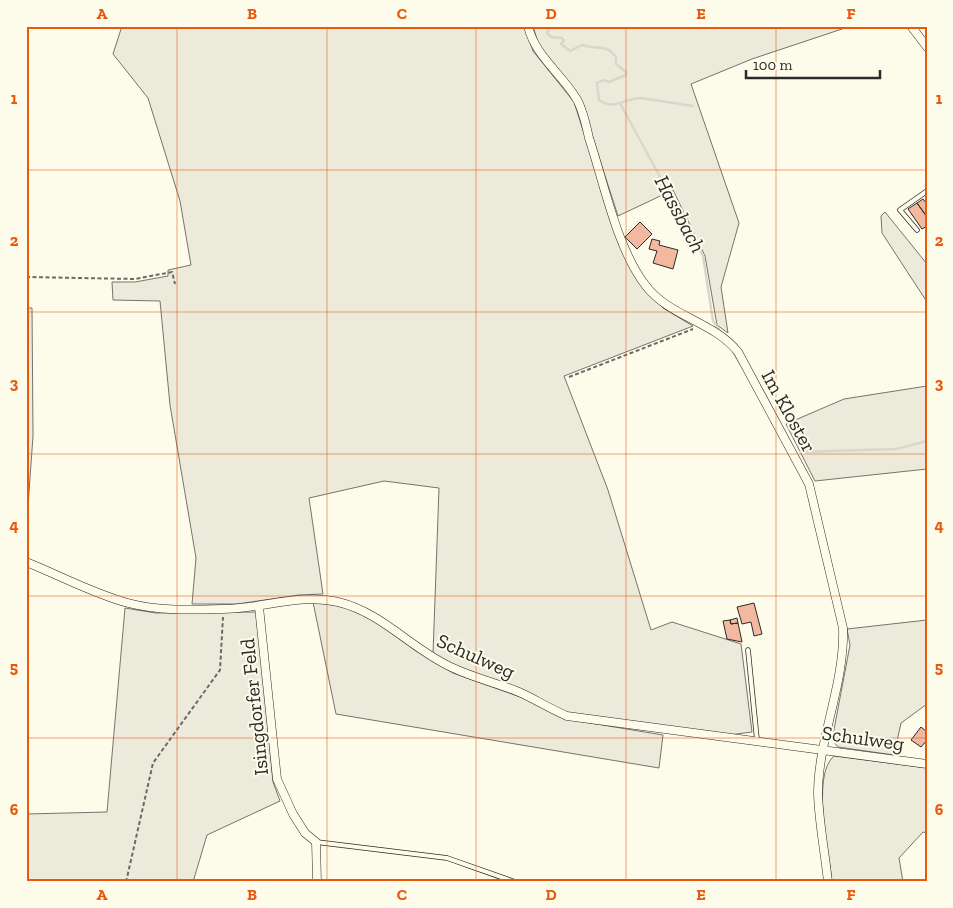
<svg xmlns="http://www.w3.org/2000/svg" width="953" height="908" viewBox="0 0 953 908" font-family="'Zilla Slab',serif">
<rect width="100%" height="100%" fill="#fdfbea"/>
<path fill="#ecebdb" stroke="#74746e" d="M122,26h402l9,25 41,51 44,139 26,47 19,20 30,18 -129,50 44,114 43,140 21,-8 69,22 11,88 -23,3 -162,-22 -97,-40 -37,-19 6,-166 -55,-7 -75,17 14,96 -24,1 -62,9h-45l4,-46 -26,-153 -10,-104 -47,-1 -1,-18h23l33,-6v-6l23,-5 -11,-64 -32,-103 -35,-44z
M533,26h318l-99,33 -61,25 48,139 -18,64 7,46 -11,-8 -12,-69 -32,-66 -55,26 -38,-118 -41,-52z
M885,212l42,52v38l-45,-69 -1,-17z
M26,308h6l1,128 -5,70z
M927,386v83l-112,12 -29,-57 58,-25z
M313,602l27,4 17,5 19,11 40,29 37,22 70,25 43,21 97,16 -4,33 -323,-54z
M125,608l31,5 101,-1 16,170 7,19 -73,34 -14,47h-167v-68l81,-2z
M927,620v84l-26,19 -7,32 -56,-8 -6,-7 18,-95 -3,-16z
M834,756l93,12v65l-4,-1 -24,26 4,24h-71c-3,-28 -21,-107 2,-126z"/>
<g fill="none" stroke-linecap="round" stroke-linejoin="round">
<path stroke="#d8d7c9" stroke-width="2.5" d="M549,26l-2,7 4,4 11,1 2,3 -3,3 9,7 12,-6c16,6 22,-3 34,12v7l10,8v3l-17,7 -6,-2 -6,3 2,17c16,11 26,-2 42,-2l52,8
M621,105l82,151 10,65 6,9
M733,352l8,13
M800,452l96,-3 31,-8"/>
</g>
<path fill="#f2b8a0" stroke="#2b2b2b" d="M923,199l4,5v13l-10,-14z
M917,203l10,14v9l-5,3 -14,-20z
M640,222l12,12 -15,15 -12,-12z
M652,239l8,2 -1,4 19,5 -5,19 -20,-6 4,-12 -8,-2z
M754,603l8,31 -8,2 -3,-14 -9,2 -5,-17z
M737,618l1,5 -7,1 -1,-4z
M730,620l1,4 7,-1 4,19 -15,-3 -4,-18z
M921,727l6,5v8l-6,7 -10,-7z"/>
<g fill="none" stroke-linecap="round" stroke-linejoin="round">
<g stroke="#2b2b2b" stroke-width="5.5">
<path id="service" d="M917,230l-17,-20 27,-19
M748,650l9,90
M316,842l131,16 68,24"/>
</g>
<g stroke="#2b2b2b" stroke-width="9">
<path id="minor" d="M528,26c7,30 33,47 48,72 7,11 10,27 13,40 15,45 28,111 57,148 24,31 67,35 92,66l71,132 34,144c2,56 -25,111 -25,166 1,29 7,59 10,88
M911,26l16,21
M26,562c33,13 68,32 102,41 30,8 63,7 94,6 40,0 77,-16 116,-7 42,10 70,43 107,62 24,13 50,18 74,28 16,7 31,17 48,24l360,48
M259,607l18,172 16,35 12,19 11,9 1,40"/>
</g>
<path stroke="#6a6964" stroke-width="2" stroke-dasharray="4 2.5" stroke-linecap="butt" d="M26,277l109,2 37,-7 3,12
M569,377l124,-48
M126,882l27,-119 67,-93 3,-53"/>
<use href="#service" stroke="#fdfbea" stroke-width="4"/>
<use href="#minor" stroke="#fdfbea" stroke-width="8"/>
</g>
<path fill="none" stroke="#e8590c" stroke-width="1" stroke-opacity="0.55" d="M177,26v856M327,26v856M476,26v856M626,26v856M776,26v856M26,170h901M26,312h901M26,454h901M26,596h901M26,738h901"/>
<g text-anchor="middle" stroke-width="4" stroke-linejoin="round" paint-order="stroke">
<g font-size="20" fill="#2b2b2b" stroke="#fdfbea">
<text transform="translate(789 411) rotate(61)" y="7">Im Kloster</text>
<text transform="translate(476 656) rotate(24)" y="7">Schulweg</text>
<text transform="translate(254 707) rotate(-96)" y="7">Isingdorfer Feld</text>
<text transform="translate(863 738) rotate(8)" y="7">Schulweg</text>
</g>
<g font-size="21" font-style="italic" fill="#2b2b2b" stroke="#fdfbea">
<text transform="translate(680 214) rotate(62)" y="7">Hassbach</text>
</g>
</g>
<rect width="953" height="908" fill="none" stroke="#fdfbea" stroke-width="55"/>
<path d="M746 70v8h134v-8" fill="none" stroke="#2b2b2b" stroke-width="2.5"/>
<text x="753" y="70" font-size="15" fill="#2b2b2b" stroke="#fdfbea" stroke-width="4" paint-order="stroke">100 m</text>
<rect x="28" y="28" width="898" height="852" fill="none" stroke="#e8590c" stroke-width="2"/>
<g font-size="16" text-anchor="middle" font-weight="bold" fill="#e8590c">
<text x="102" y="19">A</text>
<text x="252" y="19">B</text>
<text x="402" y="19">C</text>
<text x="551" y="19">D</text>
<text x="701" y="19">E</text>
<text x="851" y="19">F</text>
<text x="14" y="104">1</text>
<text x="939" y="104">1</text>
<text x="14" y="246">2</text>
<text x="939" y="246">2</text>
<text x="14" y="389">3</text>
<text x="939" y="389">3</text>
<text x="14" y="531">4</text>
<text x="939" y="531">4</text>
<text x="14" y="673">5</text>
<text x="939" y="673">5</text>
<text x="14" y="815">6</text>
<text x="939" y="815">6</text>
<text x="102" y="900">A</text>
<text x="252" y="900">B</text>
<text x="402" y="900">C</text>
<text x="551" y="900">D</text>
<text x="701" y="900">E</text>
<text x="851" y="900">F</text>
</g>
</svg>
